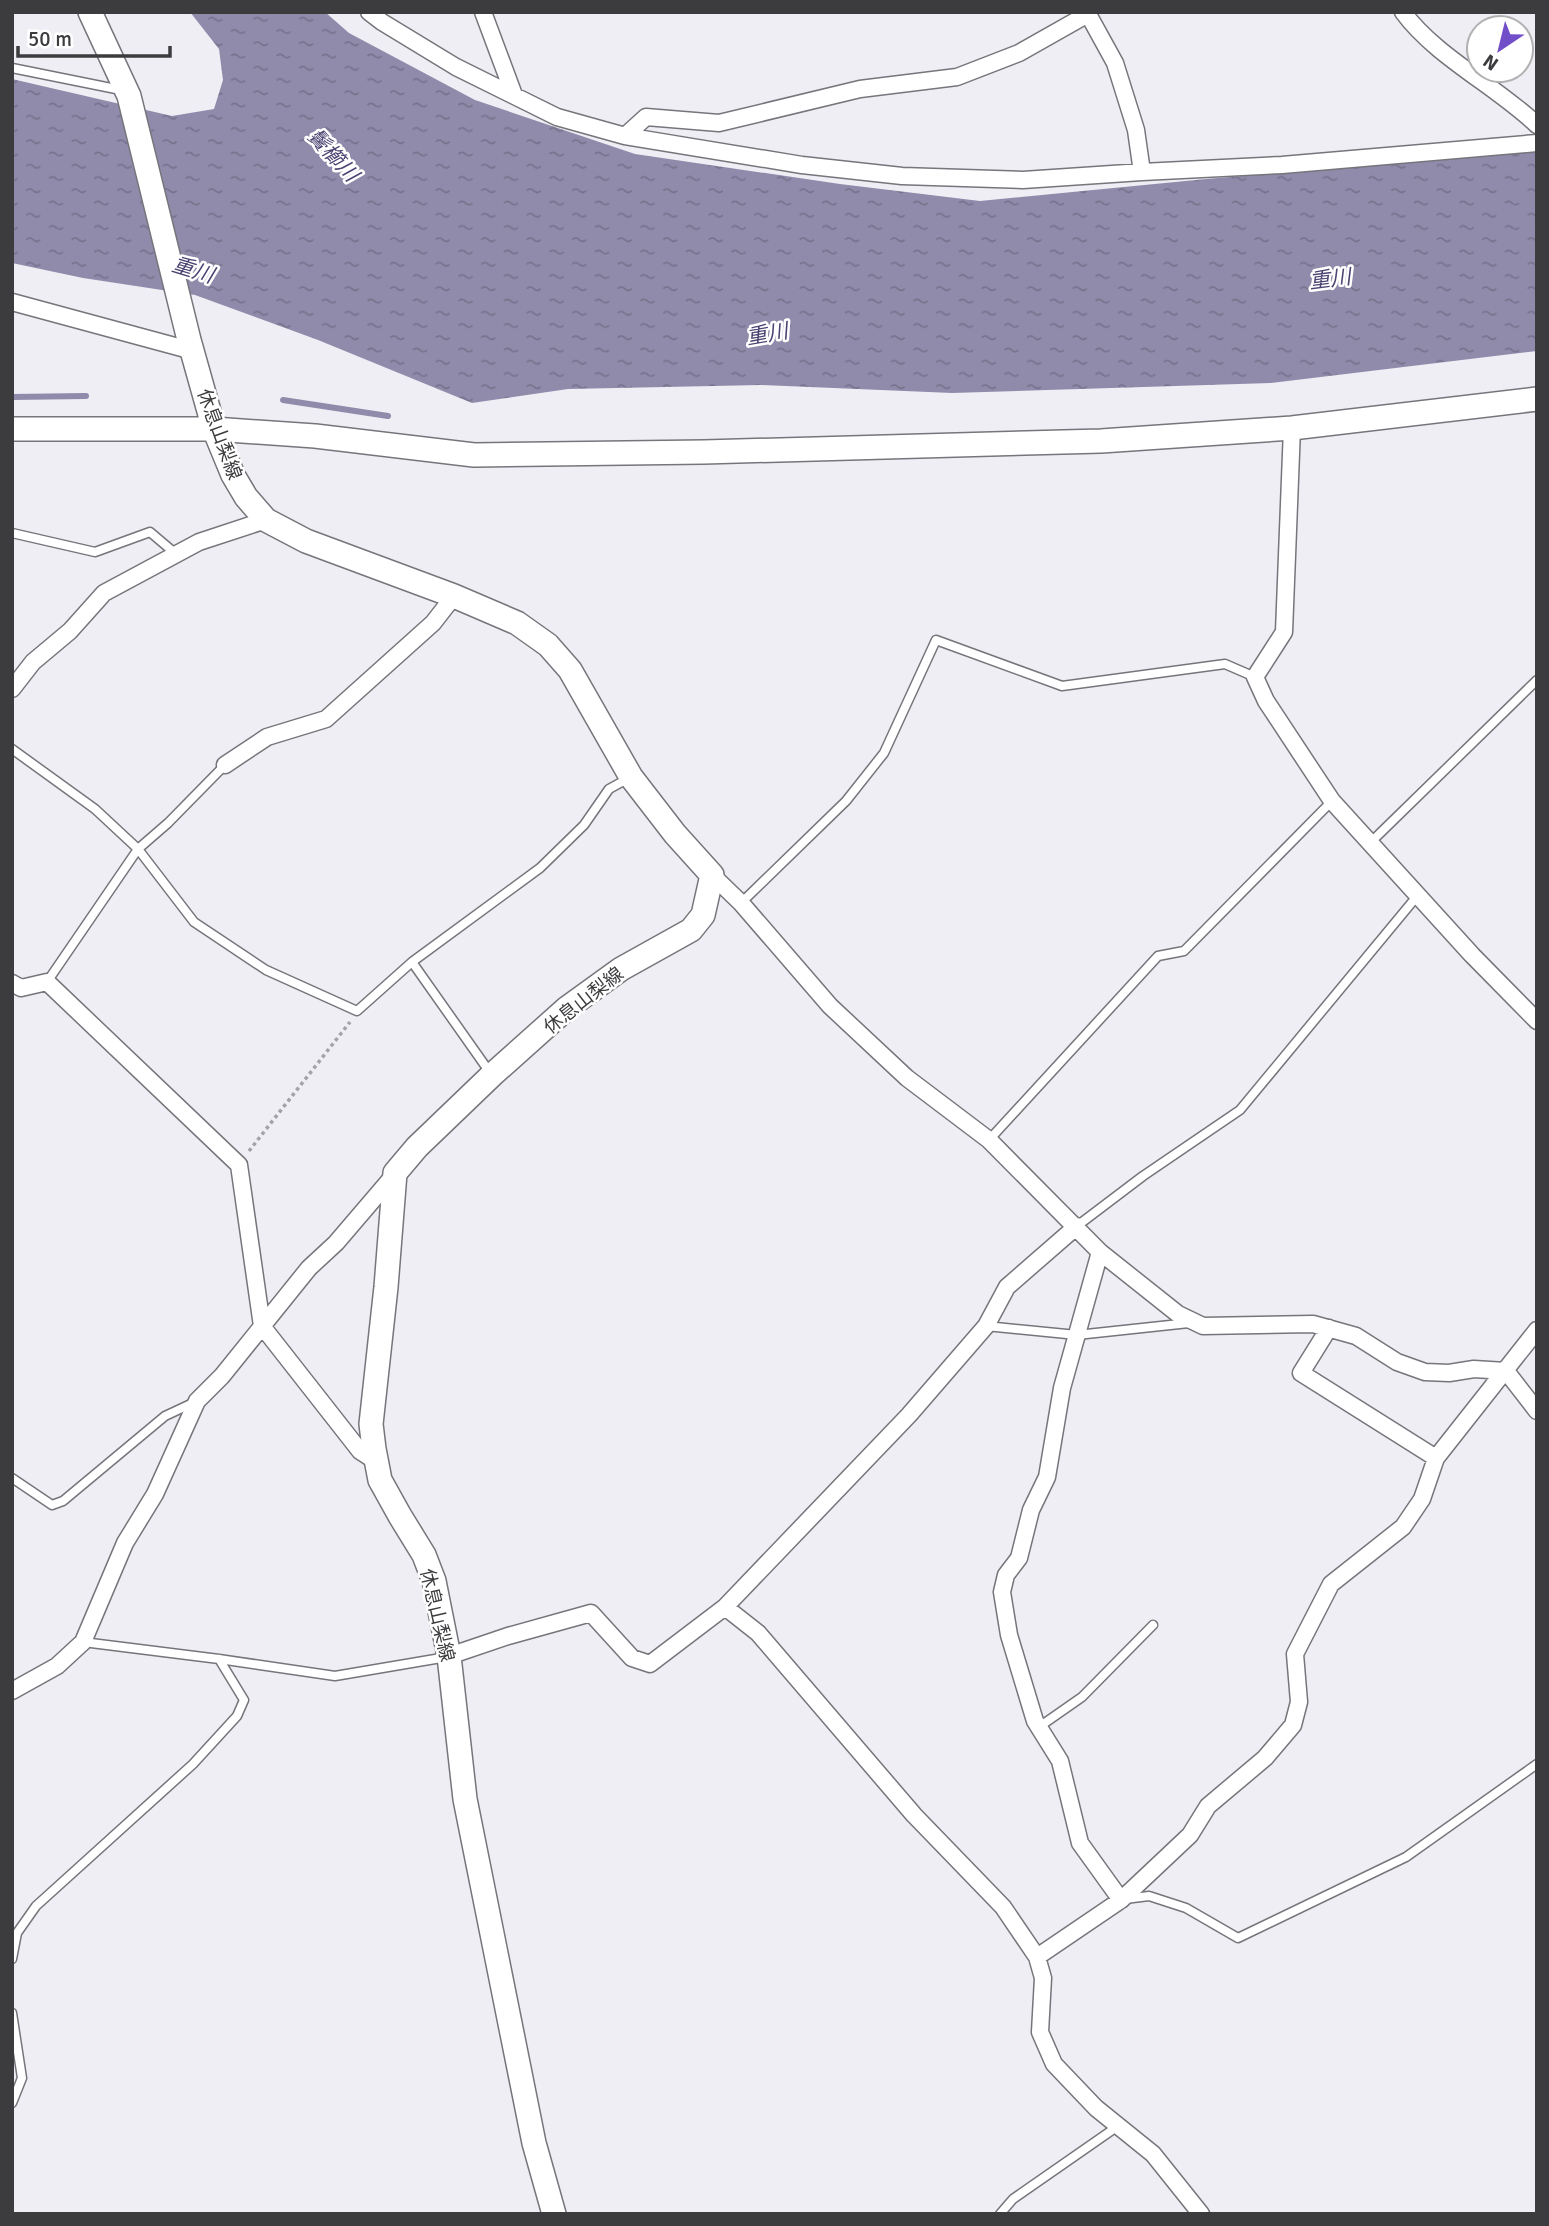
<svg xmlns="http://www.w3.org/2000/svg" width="1549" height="2226" viewBox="0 0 1549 2226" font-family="Signika,'Noto Sans JP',sans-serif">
<defs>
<pattern id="water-ripples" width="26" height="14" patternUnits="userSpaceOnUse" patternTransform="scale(1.75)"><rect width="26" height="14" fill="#908bab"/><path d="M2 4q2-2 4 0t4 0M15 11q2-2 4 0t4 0" fill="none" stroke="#77738d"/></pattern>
</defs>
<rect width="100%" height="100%" fill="#efeef5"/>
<path fill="url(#water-ripples)" d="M190,12h135l24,21 126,67 160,54 205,30 140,17 226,-22 331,-28v200l-266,32 -319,10 -191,-8 -193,4 -96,14 -154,-63 -123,-45 -112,-17 -71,-15v-184l160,37 42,-7 9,-29 -4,-31z"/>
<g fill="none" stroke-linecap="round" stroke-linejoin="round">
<path stroke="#908bab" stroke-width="6" d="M12,397l74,-1
M283,400l105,16"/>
<g stroke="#75757b" stroke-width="11">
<path id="lane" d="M12,68l109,22
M12,533l83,19 55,-20 26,22
M12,749l83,60 43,40 56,73 72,48 91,41 55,-49 128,-94 44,-43 25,-36 20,-11
M1370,843l167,-163
M741,903l105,-102 38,-48 52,-113 126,46 163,-22 30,13
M412,962l79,112
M47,982l91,-133 30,-26 57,-58
M989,1140l169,-184 26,-5 148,-150
M1077,1226l66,-50 97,-66 178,-215
M986,1326l91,9 112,-12
M12,1478l40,27 11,-4 102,-85 30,-14
M83,1642l136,17 116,17 112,-19
M1039,1727l43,-30 71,-72
M1125,1899l24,-3 37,12 52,30 168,-81 131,-93
M12,1959l5,-26 19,-27 157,-142 44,-48 7,-16 -25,-41
M12,2013l10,65 -10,25
M1000,2214l13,-15 105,-73"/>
</g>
<g stroke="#75757b" stroke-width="19">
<path id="street" d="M369,12l13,10 74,45 101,50 68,19 177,29 100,11 121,4 119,-8
M483,12l31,83
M1403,12c32,44 93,74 134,113
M625,136l21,-19 73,6 141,-34 97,-12 62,-24 69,-39 27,49 21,67 6,42 140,-7 255,-22
M12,302l181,49
M1292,428l-8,204 -29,45 11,24 66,100 140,154 65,66
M12,689l21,-27 37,-31 34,-38 95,-51 67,-22
M225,765l42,-28 59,-18 107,-96 21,-27
M712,875l29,28 89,103 77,72 82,62 111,112 78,62 25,12 110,-2 43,12 41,26 28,10 24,1 25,-4 32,2
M12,983l9,5 26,-6 192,183 23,161 98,125 17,11
M1100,1252l-38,136 -15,89 -16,33 -12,48 -13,17 -4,17 7,43 26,86 25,40 20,82 41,57
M1329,1328l-28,45 135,85
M1506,1371l31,40
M725,1607l33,26 156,182 89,92 34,50 6,21 -3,54 14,32 42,44 57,46 48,60
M449,1656l59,-20 83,-23 41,45 18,6 75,-57 184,-192 77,-89 21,-39 70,-61
M12,1691l45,-25 26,-24 42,-99 30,-49 42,-93 25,-25 87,-108 27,-25 59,-69
M1037,1957l84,-57 69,-65 18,-29 57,-48 28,-33 6,-23 -4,-48 36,-70 72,-57 19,-28 14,-41 101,-128"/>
</g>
<g stroke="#75757b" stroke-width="26">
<path id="secondary" d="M90,12l39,84 60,244 25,89 19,46 13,22 20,23 40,21 148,55 63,27 31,22 22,25 61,107 44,57 37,41 -9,40 -12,15 -70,39 -54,39 -75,67 -75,72 -22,26 -9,114 -15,137 3,25 6,31 20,36 24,39 10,26 15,75 16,143 69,344 20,71
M12,429h202l101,7 159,19 230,-3 397,-11 191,-13 245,-29"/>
</g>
<path stroke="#a2a2a7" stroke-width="3.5" stroke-dasharray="3.5 3.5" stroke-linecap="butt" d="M249,1151l101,-129"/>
<use href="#lane" stroke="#fff" stroke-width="8"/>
<use href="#street" stroke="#fff" stroke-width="16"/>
<use href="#secondary" stroke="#fff" stroke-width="23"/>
</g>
<g text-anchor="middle" stroke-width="5" stroke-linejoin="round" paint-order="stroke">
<g font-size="19" fill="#3c3c3f" stroke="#fff">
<text transform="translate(220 434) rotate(70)" y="7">休息山梨線</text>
<text transform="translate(583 1000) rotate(-38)" y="7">休息山梨線</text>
<text transform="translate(438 1615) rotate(77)" y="7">休息山梨線</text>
</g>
<g font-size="21" font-style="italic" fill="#4b4371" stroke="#fff">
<text transform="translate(333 155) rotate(47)" y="7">鬢櫛川</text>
<text transform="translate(193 270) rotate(17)" y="7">重川</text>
<text transform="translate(1330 279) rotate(-7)" y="7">重川</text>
<text transform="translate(767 334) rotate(-10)" y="7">重川</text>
</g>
</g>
<rect width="1549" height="2226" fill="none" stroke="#3c3c3f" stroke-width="28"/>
<g transform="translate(1500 49) rotate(215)"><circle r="33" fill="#ffffff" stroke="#b1b1b2" stroke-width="2"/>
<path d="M0-5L12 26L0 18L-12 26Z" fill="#704fc8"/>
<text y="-10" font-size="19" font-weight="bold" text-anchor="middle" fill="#3c3c3f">N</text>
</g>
<path d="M18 46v10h152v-10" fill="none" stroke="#3c3c3f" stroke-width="3.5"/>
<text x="28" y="46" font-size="21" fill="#3c3c3f" stroke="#ffffff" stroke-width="5" paint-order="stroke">50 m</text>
</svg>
